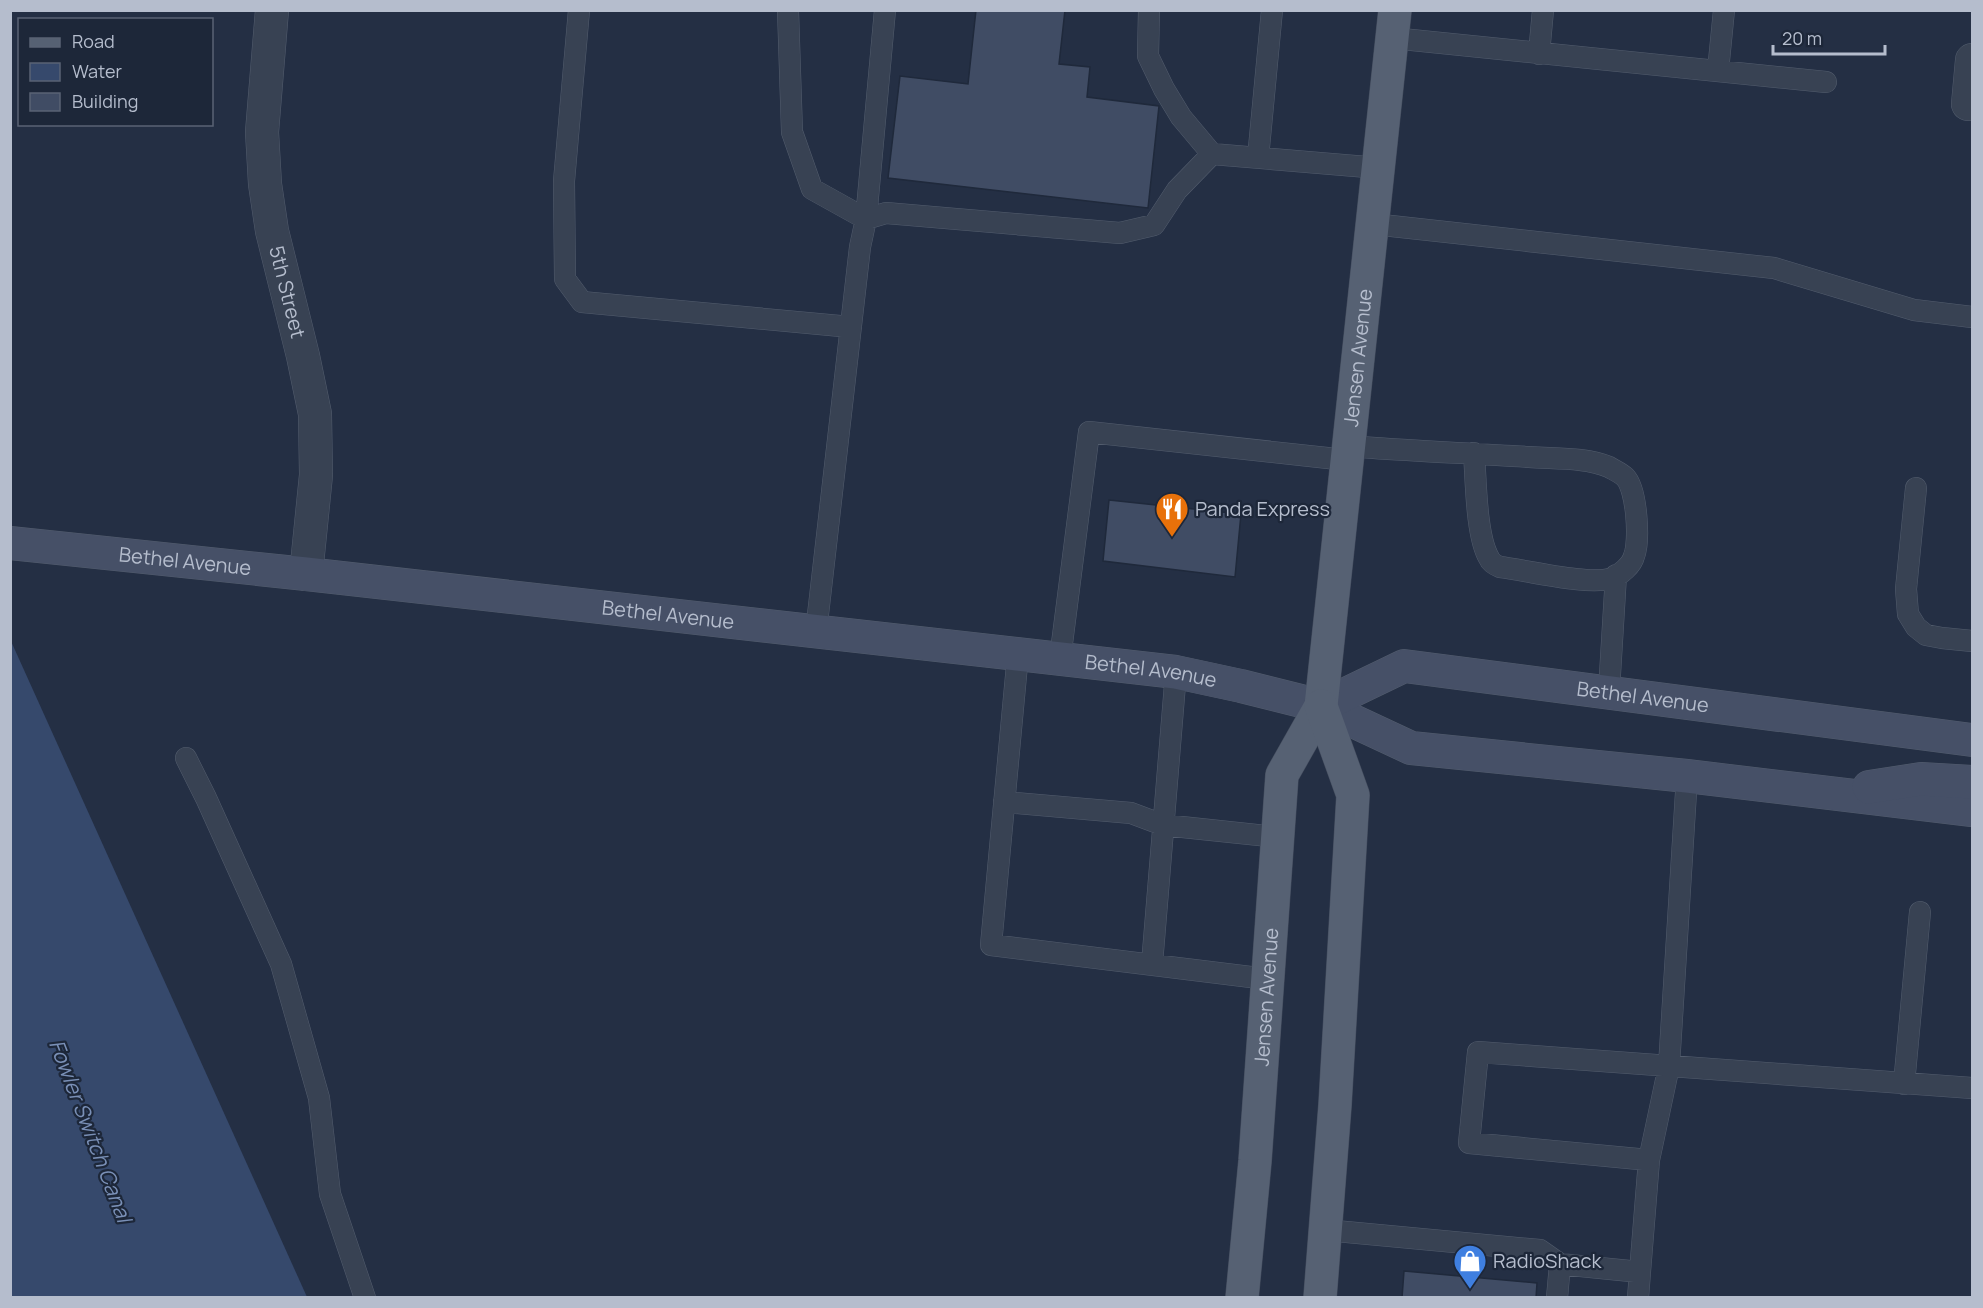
<svg xmlns="http://www.w3.org/2000/svg" width="1983" height="1308" viewBox="0 0 1983 1308" font-family="Manrope,sans-serif">
<rect width="100%" height="100%" fill="#242f44"/>
<path fill="#36496c" d="M10,639l297,658h-296z"/>
<path fill="#404c64" stroke="#1f293b" stroke-width="1.5" d="M976,10h89l-6,54 31,3 -3,30 72,9 -11,102 -260,-30 12,-102 68,8z
M1109,500l132,14 -6,63 -132,-16z
M1404,1271l133,12 -1,15h-134z"/>
<g fill="none" stroke-linecap="round" stroke-linejoin="round">
<g stroke="#535d6e" stroke-width="22">
<path id="service" d="M579,10l-15,171 1,98 17,23 269,25
M788,10l4,122 20,57 54,30 19,-209
M1149,10l-1,46 16,33 17,28 31,37
M1392,38l434,44
M1539,54l4,-44
M1718,71l6,-61
M1258,158l14,-148
M1373,224l401,44 140,42 58,7
M1347,446c61,5 121,7 182,11 26,2 56,0 80,10 5,3 12,6 16,10 12,12 15,64 9,79 -2,9 -14,19 -22,22 -22,8 -86,-8 -112,-11 -5,-2 -9,-4 -11,-9 -13,-22 -13,-78 -15,-105
M1916,488l-10,101 2,25 8,13 10,8 16,3 30,3
M816,632l44,-385 6,-28 20,-6 234,20 34,-8 23,-35 35,-36 167,14
M1018,654l-27,291 276,34
M1060,659l29,-227 257,28
M1609,691l7,-116
M186,758l20,40 75,166 38,134 11,96 35,104
M1004,802l127,11 32,12 114,12
M1152,964l24,-292
M1904,1084l16,-172
M1649,1160l20,-94 18,-290
M1325,1230l215,20 20,14
M1557,1298l3,-34 80,8 9,-112 -180,-17 9,-91 494,36
M1638,1298l2,-26"/>
</g>
<g stroke="#535d6e" stroke-width="34">
<path id="minor" d="M1968,104l4,-44"/>
</g>
<g stroke="#535d6e" stroke-width="34">
<g id="tertiary">
<path id="s1" d="M272,10l-10,122 3,52 7,47 31,125 12,58 1,61 -10,99"/>
</g>
</g>
<g stroke="#535d6e" stroke-width="34">
<g id="secondary">
<path id="s2" d="M10,543l296,31 870,98 65,14 80,20 90,42 276,28 285,34"/>
<path id="s3" d="M1321,706l83,-40 568,74"/>
<path d="M1869,787l52,-8 51,3"/>
</g>
</g>
<g stroke="#424b5d" stroke-width="34">
<g id="primary">
<path id="s4" d="M1242,1298l13,-137 27,-386 39,-69 74,-696"/>
<path d="M1320,1298l15,-193 18,-310 -32,-89"/>
</g>
</g>
<use href="#service" stroke="#384253" stroke-width="21"/>
<use href="#minor" stroke="#384253" stroke-width="33"/>
<use href="#tertiary" stroke="#384253" stroke-width="33"/>
<use href="#secondary" stroke="#465067" stroke-width="33"/>
<use href="#primary" stroke="#566173" stroke-width="33"/>
</g>
<defs>
<g id="restaurant-pin" transform="scale(1.725)"><path d="M0 17L-7.5 6A9.5 9.5 0 1 1 7.5 6Z" fill="#e8710a" stroke="#1d2739"/><path d="M-5-6h1v4h1v-4h1v4h1v-4h1v5L-1.5 .5V6h-2V.5L-5-1ZM5-6V6H3V1.5H1.5Q1.5-4 5-6Z" fill="#fff"/></g>
<g id="shop-pin" transform="scale(1.725)"><path d="M0 17L-7.5 6A9.5 9.5 0 1 1 7.5 6Z" fill="#3f7fe0" stroke="#1d2739"/><path d="M-5-2.5h2.3a2.7 3.5 0 0 1 5.4 0H5L5.5 6h-11ZM-1.5-2.5h3a1.5 2.3 0 0 0-3 0Z" fill="#fff"/></g>
</defs>
<g fill-rule="evenodd">
<use href="#restaurant-pin" x="1172" y="509"/>
<use href="#shop-pin" x="1470" y="1261"/>
</g>
<g text-anchor="middle" stroke-width="4.5" stroke-linejoin="round" paint-order="stroke">
<g font-size="20" fill="#b5bdcd" stroke="#1d2739">
<text dy="7" stroke="none"><textPath href="#s1" startOffset="285">5th Street</textPath></text>
<text dy="7" stroke="none"><textPath href="#s4" startOffset="954">Jensen Avenue</textPath></text>
<text dy="7" stroke="none"><textPath href="#s2" startOffset="176">Bethel Avenue</textPath></text>
<text dy="7" stroke="none"><textPath href="#s2" startOffset="662">Bethel Avenue</textPath></text>
<text dy="7" stroke="none"><textPath href="#s2" startOffset="1148">Bethel Avenue</textPath></text>
<text dy="7" stroke="none"><textPath href="#s3" startOffset="333">Bethel Avenue</textPath></text>
<text dy="7" stroke="none"><textPath href="#s4" startOffset="302">Jensen Avenue</textPath></text>
</g>
<g font-size="20" fill="#b5bdcd" stroke="#1d2739" text-anchor="start">
<text x="1195" y="516">Panda Express</text>
<text x="1493" y="1268">RadioShack</text>
</g>
<g font-size="21" font-style="italic" fill="#7a90b7" stroke="#1d2739">
<text transform="translate(90 1131) rotate(69)" y="7">Fowler Switch Canal</text>
</g>
</g>
<rect width="1983" height="1308" fill="none" stroke="#b5bdcd" stroke-width="24"/>
<rect x="18" y="18" width="195" height="108" fill="#1d2739" stroke="#5a6374" stroke-width="1.5"/>
<rect x="30" y="38" width="30" height="9" fill="#566173" stroke="#5a6374" stroke-width="1.5"/>
<text x="72" y="48" font-size="18" fill="#b5bdcd">Road</text>
<rect x="30" y="63" width="30" height="18" fill="#36496c" stroke="#5a6374" stroke-width="1.5"/>
<text x="72" y="78" font-size="18" fill="#b5bdcd">Water</text>
<rect x="30" y="93" width="30" height="18" fill="#404c64" stroke="#5a6374" stroke-width="1.5"/>
<text x="72" y="108" font-size="18" fill="#b5bdcd">Building</text>
<path d="M1773 45v9h112v-9" fill="none" stroke="#b5bdcd" stroke-width="3"/>
<text x="1782" y="45" font-size="18" fill="#b5bdcd" stroke="#1d2739" stroke-width="4.5" paint-order="stroke">20 m</text>
</svg>
